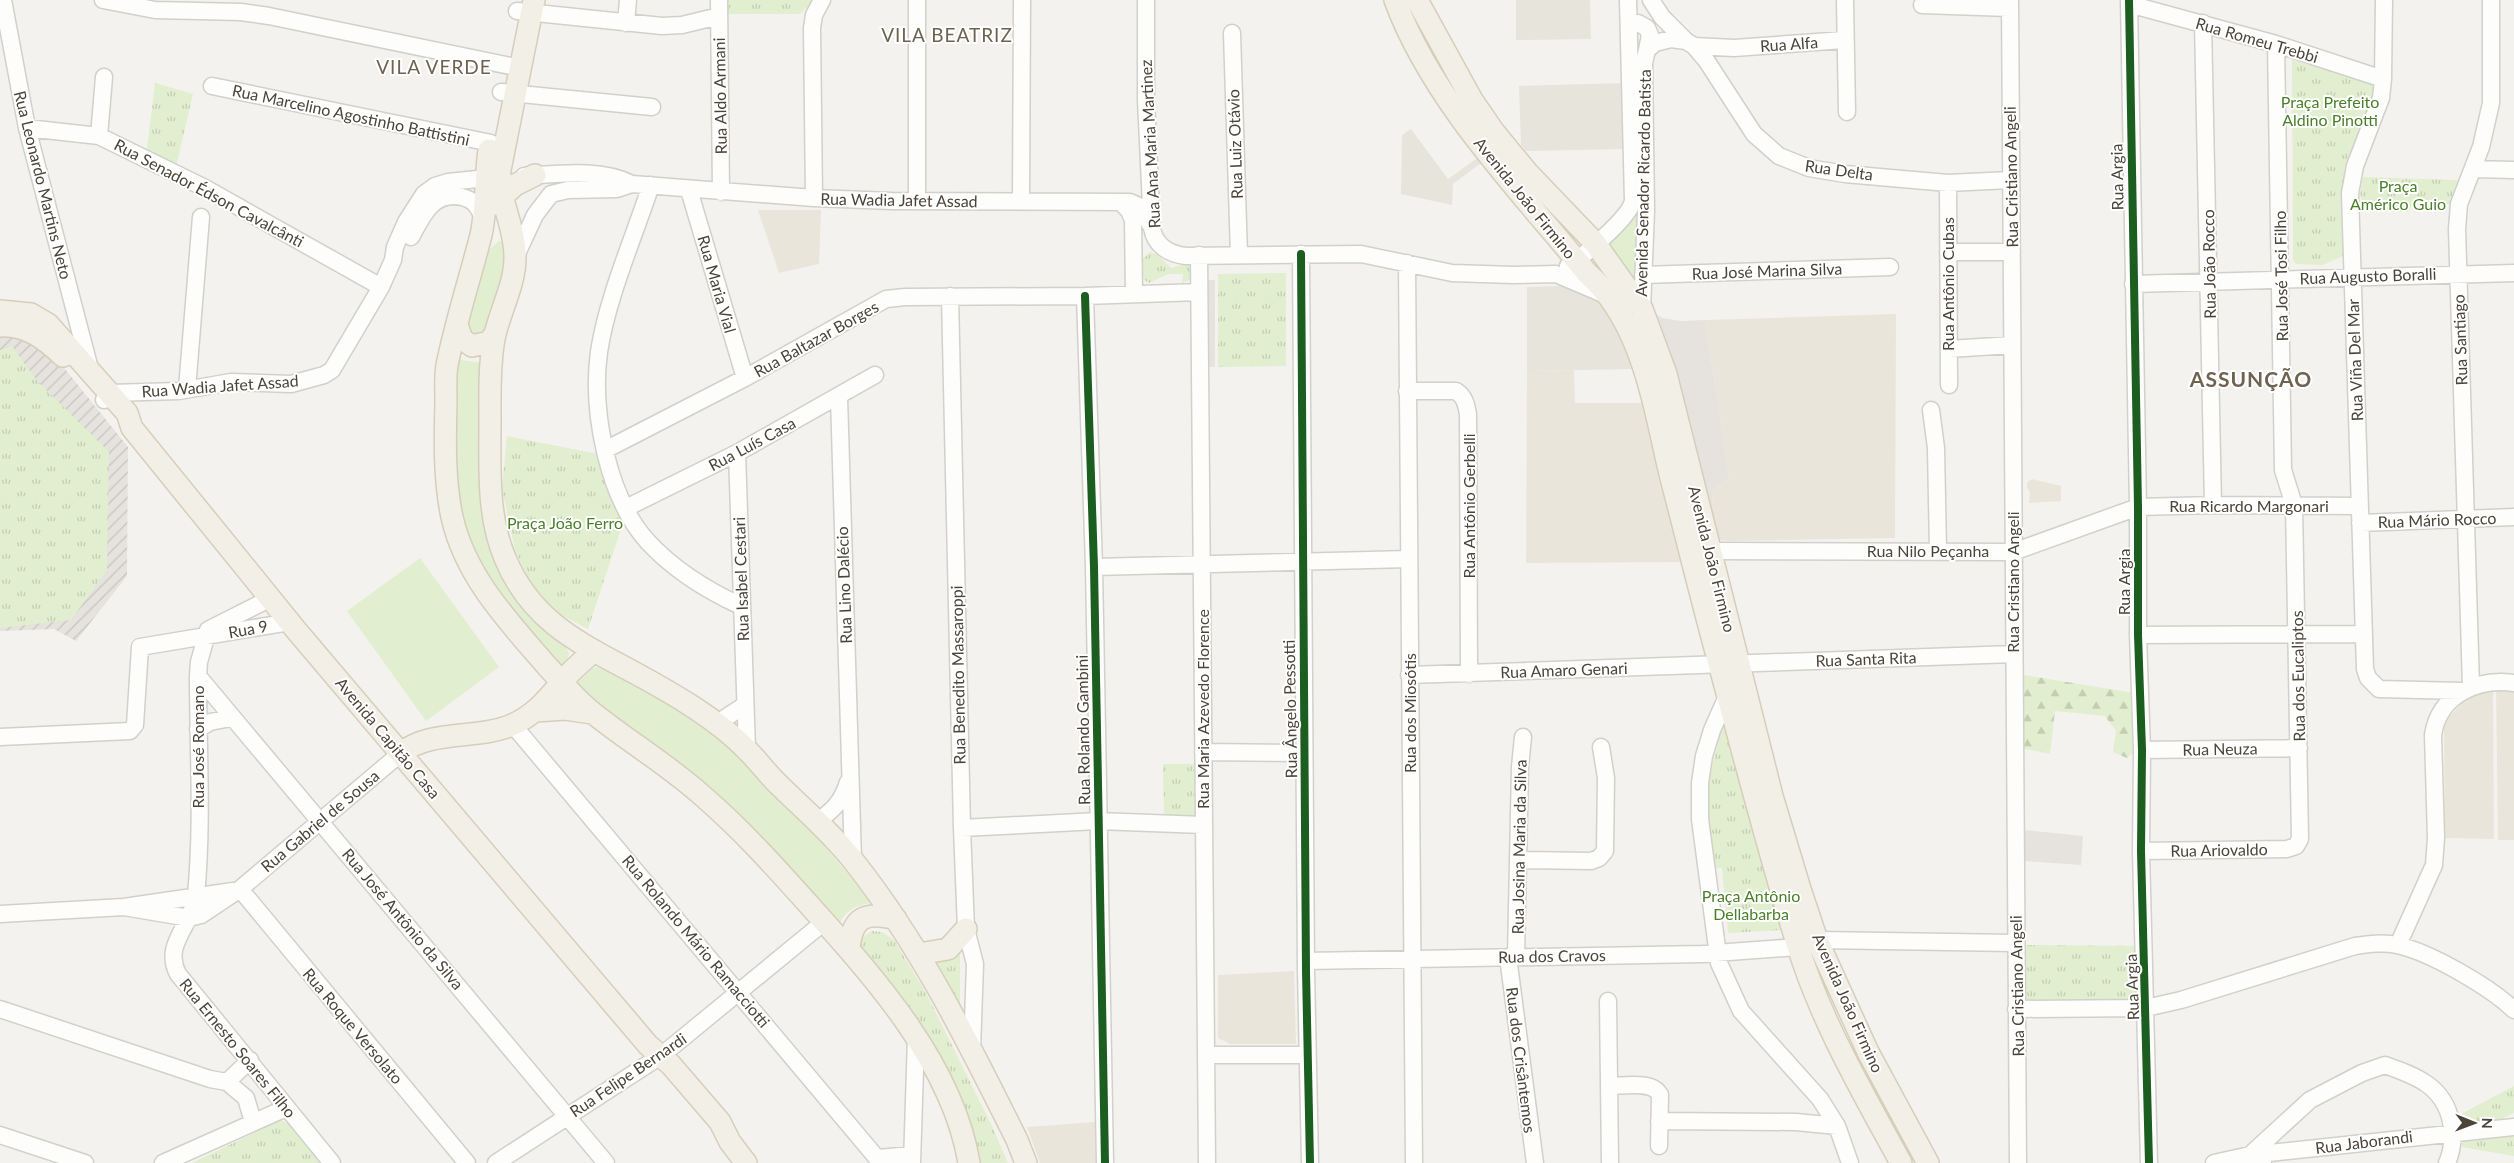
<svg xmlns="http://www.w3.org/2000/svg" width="2514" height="1163" viewBox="0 0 2514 1163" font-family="Lato,sans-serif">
<defs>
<pattern id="industrial-furrows" width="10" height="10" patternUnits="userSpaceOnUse" patternTransform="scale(1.25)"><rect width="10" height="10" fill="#e6e2de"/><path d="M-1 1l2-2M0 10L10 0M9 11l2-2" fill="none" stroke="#c7c3bf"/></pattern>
<pattern id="forest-firs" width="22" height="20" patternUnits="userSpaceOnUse" patternTransform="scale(1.25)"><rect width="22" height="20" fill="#e1eecf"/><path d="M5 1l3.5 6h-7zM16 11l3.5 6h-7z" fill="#c3cdb2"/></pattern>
<pattern id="park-tufts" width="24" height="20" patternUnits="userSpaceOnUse" patternTransform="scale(1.25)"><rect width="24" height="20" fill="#e1eecf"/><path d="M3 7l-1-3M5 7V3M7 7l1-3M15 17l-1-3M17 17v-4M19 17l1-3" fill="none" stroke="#c3cdb2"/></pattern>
</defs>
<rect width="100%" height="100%" fill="#f4f2ee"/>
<path fill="#e7e4dc" d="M1516,0h74l1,39 -75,1z
M1623,83l2,66 -99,2 -5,-6 -2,-59z
M1411,129l37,50 32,-23 4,5 -31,23 -1,21 -51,-11 1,-59z
M1559,286l16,3 17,7 13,9 11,18 17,46 -106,2v-84z"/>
<path fill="url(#industrial-furrows)" d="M0,331h10l42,22 76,94 -1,129 -51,65 -22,-12 -54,2z"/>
<path fill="#eae5da" d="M758,210h63l-2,54 -40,9z
M1896,314l-1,224 -166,3 -9,-1 -8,-5 -5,-15 5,-13 1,-17 16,-13 -24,-157z
M1574,370l1,33h67l41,159 -157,1 1,-192z
M2032,479l29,7v15l-32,2 1,-11 -3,-5v-4z
M2493,687l1,152 -49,-1 -1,-115 23,-26z
M2496,687l18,2v151h-16z
M1294,971l2,73h-66l-12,-6v-63z
M1095,1122l1,41h-56l-13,-36z"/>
<path fill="#e1eecf" d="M1641,206l-7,77 -27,-40 18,-17z
M499,241l6,2 4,10 -21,73 -6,10 -17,-4 18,-77z
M455,359l28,4v143l86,147 -2,9 -8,3 -73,-82 -30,-71z
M420,558l79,109 -73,54 -79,-110z
M604,664c40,24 82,46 118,76 57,47 103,107 150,163 -17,2 -26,7 -33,22l-236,-211 -26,-31 15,-14z"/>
<path fill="url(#forest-firs)" d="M2018,674l116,19 -1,60 -6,5 -14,-6 3,-21 -11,-15 -50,-5 -5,43 -29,-6z"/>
<path fill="url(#park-tufts)" d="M725,0h90l-15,14h-75z
M2292,60l84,24 -10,43 -20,40 -3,47 2,41 -22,10 -27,-1 -3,-4z
M155,83l38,11 -17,73 -29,-18z
M2363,177l95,3 -8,24 -38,1 -4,7 -44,-1 -4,-17z
M1150,252l8,3 13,13 21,-6 -1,18 -9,3 1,-9h-14l-20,9 -5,-3 -3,-19z
M1286,273v93l-68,1v-93z
M12,346l26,36 71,70 -2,118 -36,50 -71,8v-278z
M507,436l91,18 26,66 -36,109 -32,-17 -26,-30 -15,-32 -13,-61z
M1724,720l59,210 -55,3 -6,-65h-10l-5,-44v-38z
M1163,764h31l1,53 -31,1z
M872,931l10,1 12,8 32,53 67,135 15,35h-29l-3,-18 -23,-56 -93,-142 3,-10z
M2022,945l116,1 -1,56h-115z
M960,948v63l-27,-52z
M2514,1086v27l-17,8 -35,2 -1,-9z
M280,1120l10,4 31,39h-129z
M2514,1133v23l-52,-9 -1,-9z"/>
<path fill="#e6e3df" d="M1206,280h9v87h-9z
M1651,312l12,6 18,3 24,-1 24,157 -16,13 -1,17 -5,13z
M2024,830l59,6 -2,29 -56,-4z"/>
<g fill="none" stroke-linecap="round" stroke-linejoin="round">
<g stroke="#d2d0cb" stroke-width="19">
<path id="minor" d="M3,0l24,128 63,241
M103,0l52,10 86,2 28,4 251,52
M719,0l2,192
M917,0v201
M1146,0v100l6,128c3,18 17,26 34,28l175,-2 91,19 61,2 43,-1 47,20
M1651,0l11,17 24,24
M1845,0l2,112
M2010,0l8,1163
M2129,0l9,507v128l4,115 -1,101 8,312
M2384,0l-1,79 -2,19 -26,68 -5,27 15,476 3,9 11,11 83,2
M2129,4l147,40 107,35
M1922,5l87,3
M517,11l145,15 20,-1 37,-9
M626,23l2,-23
M2203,23l10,482
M1629,26l9,-3 9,5 3,7 -3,15
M1232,33l7,222
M1694,46l40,2 110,-8
M212,86l279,57
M501,92l151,15
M27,128l72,8 106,52 176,99
M99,136l5,-59
M2473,169l41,1
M524,176c34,-2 77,-8 108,8
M1948,183l1,202
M651,185c-17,52 -44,113 -52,167 -8,58 8,145 49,190 26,28 58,48 93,64
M689,190l56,188
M814,198l-2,-170 2,-13 8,-15
M1021,201l1,-201
M1121,202l8,9 4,9 1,73
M411,237c12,-22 22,-46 51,-40 13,3 17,11 21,22
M1948,252h64
M1301,254l5,717 4,192
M1199,255l8,908
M515,258l20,-43 16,-21 17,-4 49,-1 15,-5 182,14 78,3 238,1 9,4 12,20
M1407,263l7,900
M1568,266c17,-11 61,-48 65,-65l-5,-201
M1643,275l247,-8
M2133,284l381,-11
M950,296l12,532 4,101 9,35 -3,86
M1085,296l9,271 11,596
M1642,309l4,-98 -2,-148 3,-13 8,-7 16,-4 15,2 8,5 12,14 48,74 25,22 30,12 36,6 103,9 62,-3
M1949,349l63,-4
M187,389l14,-172
M1407,391h49c9,6 10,13 12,23l1,260
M839,397l14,463
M104,400l6,-7 69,-2 52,-9 60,2 33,-9 8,-5 10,-17 39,-66 12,-27 2,-13 11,-25 18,-28 11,-8 13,-4 49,-5
M1931,410l5,38 2,103
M605,450l140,-72 141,-79 19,-2 180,-1 114,-4
M737,453l10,296
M626,508l111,-55 138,-78
M2360,523l154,-6
M1710,551l303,1 125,-45 75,-2 147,1
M1094,567l315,-8
M208,630l-9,32 -1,14c0,73 5,147 -2,219 -3,30 -34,49 -18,79l154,189
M208,630l63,-32
M2138,635l225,-1
M1409,675l605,-21
M198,676l408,487
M2471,686l-14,-457 2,-25 22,-57 10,-44v-103
M1728,694l-16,36 -8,26 -4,27v36l19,144 22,48 79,88 17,27 13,37
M716,724l29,-19
M513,725l368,438
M198,729l12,-7 21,-4
M0,737l130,-6 5,-6 5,-78 150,-25
M2142,750l157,-2
M1203,752l101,1
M817,822c16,-12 25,-20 31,-40
M962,828l136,-7 105,4
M2141,851l146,-2 9,-3 4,-7 -6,-334 -11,-35 -7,-426
M1519,860l72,1 8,-3 6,-7 1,-73 -5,-31
M240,889l227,274
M124,907l65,11 12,-3 39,-26 161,-136
M0,914l124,-7 109,-16
M1817,940l198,3
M2398,945l36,-80 2,-27 -3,-103c6,-40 44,-57 81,-52
M1516,956l4,-189 3,-30
M1508,957l27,206
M1306,961l396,-7 95,-7
M1608,1001l2,162
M0,1009l210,70 17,3 23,-22
M2016,1009l130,-1 35,-8 174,-54c14,-2 28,-4 42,-1 33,7 93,42 117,65
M1206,1055h101
M227,1082l19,16 7,24
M1609,1086c14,0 44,-6 51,9l-1,51
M1659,1121l137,1 41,4
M0,1135l85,28
M878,1158l33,-3
M163,1163l123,-55
M496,1163l166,-108 162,-133
M912,1163l4,-125
M2214,1163l36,-8 264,-28
M2263,1163l-13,-8 60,-55 52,-27 23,-8c31,11 59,21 66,57 3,15 2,27 -4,41"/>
</g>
<g stroke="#d6cebb" stroke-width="24">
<path id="major" d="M534,0l-34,170c-2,30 16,58 15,88 0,27 -16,55 -21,81 -5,27 -4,56 -4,83 0,45 -3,94 15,136 26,63 74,85 130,115 37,20 84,47 113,78 10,10 18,21 28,31 26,26 56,51 79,81 67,85 114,181 162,277l9,23
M1395,0c37,101 125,191 192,273 57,50 67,136 84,205 16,61 31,123 48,185 25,93 49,188 78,280 23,77 66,150 104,220
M1417,0l55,100 22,32 33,40 68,71 47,66 24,65 106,422 28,93 17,51 51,112 60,111
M489,150c-4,28 -2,58 -8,85 -11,43 -25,86 -34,130 -2,12 -1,25 -1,37 -1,37 -2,78 6,115 13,59 56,104 94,148 15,16 29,34 47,48 36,29 77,53 112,85 38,33 72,71 106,109 64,71 142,158 158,256
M494,204l21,-19 20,-10
M0,311l31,3 17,10 79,89 5,15 164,202 352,415 23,20 49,57 10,20 16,21
M457,325l5,14 10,7 17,-4 6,-8
M0,326c26,-2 45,13 63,30
M535,711l30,-2 27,4
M401,753c31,-24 75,-13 111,-28 21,-9 35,-25 49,-42 9,-12 22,-22 33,-32
M849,949c3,-32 16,-38 47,-30
M919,954l29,-5 18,-20"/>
</g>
<use href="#minor" stroke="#fdfdfc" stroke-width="16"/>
<use href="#major" stroke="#f2efe6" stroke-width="21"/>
<g stroke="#fff" stroke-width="11">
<path id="cycleway" d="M2129,0l9,507v128l4,115 -1,101 8,312
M1301,254l5,717 4,192
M1085,296l9,271 11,596"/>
</g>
<use href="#cycleway" stroke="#1b5e20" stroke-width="8"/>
</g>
<g text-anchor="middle" stroke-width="4" stroke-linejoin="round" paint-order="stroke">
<g font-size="16" fill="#4b4439" stroke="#fff">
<text transform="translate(2257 40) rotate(16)" y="6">Rua Romeu Trebbi</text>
<text transform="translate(1789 44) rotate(-4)" y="6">Rua Alfa</text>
<text transform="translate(720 96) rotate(-91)" y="6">Rua Aldo Armani</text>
<text transform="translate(351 115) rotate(12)" y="6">Rua Marcelino Agostinho Battistini</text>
<text transform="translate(1150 144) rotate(-93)" y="6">Rua Ana Maria Martinez</text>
<text transform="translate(1235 144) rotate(-92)" y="6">Rua Luiz Otávio</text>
<text transform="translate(1839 170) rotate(8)" y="6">Rua Delta</text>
<text transform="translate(2011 177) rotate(-91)" y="6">Rua Cristiano Angeli</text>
<text transform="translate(2117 177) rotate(-91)" y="6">Rua Argia</text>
<text transform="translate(1643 183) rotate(-89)" y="6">Avenida Senador Ricardo Batista</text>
<text transform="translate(43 185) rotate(76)" y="6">Rua Leonardo Martins Neto</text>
<text transform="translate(209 193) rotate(28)" y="6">Rua Senador Édson Cavalcânti</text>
<text transform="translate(1525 198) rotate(51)" y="6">Avenida João Firmino</text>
<text transform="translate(899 200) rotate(1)" y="6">Rua Wadia Jafet Assad</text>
<text transform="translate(2209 264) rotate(-91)" y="6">Rua João Rocco</text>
<text transform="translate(1767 271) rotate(-2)" y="6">Rua José Marina Silva</text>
<text transform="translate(2281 276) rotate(-91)" y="6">Rua José Tosi Filho</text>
<text transform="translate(2368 276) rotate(-2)" y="6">Rua Augusto Boralli</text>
<text transform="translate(717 284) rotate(74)" y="6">Rua Maria Vial</text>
<text transform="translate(1948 284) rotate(-90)" y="6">Rua Antônio Cubas</text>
<text transform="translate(816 339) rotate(-29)" y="6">Rua Baltazar Borges</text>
<text transform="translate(2460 340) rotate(-92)" y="6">Rua Santiago</text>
<text transform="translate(2355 360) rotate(-92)" y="6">Rua Viña Del Mar</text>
<text transform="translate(220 386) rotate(-4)" y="6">Rua Wadia Jafet Assad</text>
<text transform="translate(752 444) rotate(-28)" y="6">Rua Luís Casa</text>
<text transform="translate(1469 506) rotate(-90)" y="6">Rua Antônio Gerbelli</text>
<text x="2249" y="512">Rua Ricardo Margonari</text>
<text transform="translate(2437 520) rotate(-2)" y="6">Rua Mário Rocco</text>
<text x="1928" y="557">Rua Nilo Peçanha</text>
<text transform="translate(1712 559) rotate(76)" y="6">Avenida João Firmino</text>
<text transform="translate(741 579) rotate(-92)" y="6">Rua Isabel Cestari</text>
<text transform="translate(2013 582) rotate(-90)" y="6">Rua Cristiano Angeli</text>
<text transform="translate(2124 582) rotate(-90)" y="6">Rua Argia</text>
<text transform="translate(844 585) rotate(-92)" y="6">Rua Lino Dalécio</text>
<text transform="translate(248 629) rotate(-10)" y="6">Rua 9</text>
<text transform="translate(1866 659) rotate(-2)" y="6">Rua Santa Rita</text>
<text transform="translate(1564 670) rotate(-2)" y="6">Rua Amaro Genari</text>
<text transform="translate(958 675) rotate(-91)" y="6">Rua Benedito Massaroppi</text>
<text transform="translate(2298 676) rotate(-91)" y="6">Rua dos Eucaliptos</text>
<text transform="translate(1203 709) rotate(-90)" y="6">Rua Maria Azevedo Florence</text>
<text transform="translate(1290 709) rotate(-91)" y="6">Rua Ângelo Pessotti</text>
<text transform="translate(1410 713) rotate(-90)" y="6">Rua dos Miosótis</text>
<text transform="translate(1083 730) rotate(-91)" y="6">Rua Rolando Gambini</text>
<text transform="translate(388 738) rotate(50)" y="6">Avenida Capitão Casa</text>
<text transform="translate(198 747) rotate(-90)" y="6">Rua José Romano</text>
<text transform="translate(2220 749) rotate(-1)" y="6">Rua Neuza</text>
<text transform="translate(320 821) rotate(-40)" y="6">Rua Gabriel de Sousa</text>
<text transform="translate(1519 847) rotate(-89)" y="6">Rua Josina Maria da Silva</text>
<text transform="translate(2219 850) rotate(-1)" y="6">Rua Ariovaldo</text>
<text transform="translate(403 919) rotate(50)" y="6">Rua José Antônio da Silva</text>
<text transform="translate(696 941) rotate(50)" y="6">Rua Rolando Mário Ramacciotti</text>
<text transform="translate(1552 956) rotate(-1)" y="6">Rua dos Cravos</text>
<text transform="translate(2017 986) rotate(-91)" y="6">Rua Cristiano Angeli</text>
<text transform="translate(2132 987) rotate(-92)" y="6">Rua Argia</text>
<text transform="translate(1848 1003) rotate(66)" y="6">Avenida João Firmino</text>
<text transform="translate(353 1026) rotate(50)" y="6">Rua Roque Versolato</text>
<text transform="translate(238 1048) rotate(51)" y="6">Rua Ernesto Soares Filho</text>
<text transform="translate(1521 1060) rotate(83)" y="6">Rua dos Crisântemos</text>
<text transform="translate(628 1075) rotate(-34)" y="6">Rua Felipe Bernardi</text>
<text transform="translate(2364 1142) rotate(-7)" y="6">Rua Jaborandi</text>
</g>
<g font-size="16" fill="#4a7f2a" stroke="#fff">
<text x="2330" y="108">Praça Prefeito<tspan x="2330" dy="18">Aldino Pinotti</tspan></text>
<text x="2398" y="192">Praça<tspan x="2398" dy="18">Américo Guio</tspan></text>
<text x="565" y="529">Praça João Ferro</text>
<text x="1751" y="902">Praça Antônio<tspan x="1751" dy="18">Dellabarba</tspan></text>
</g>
<g font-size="19" letter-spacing="1" fill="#6e6250" stroke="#fff">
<text x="947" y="42">VILA BEATRIZ</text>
<text x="434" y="74">VILA VERDE</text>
</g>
<g font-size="21" font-weight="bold" letter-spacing="1" fill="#6e6250" stroke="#fff">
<text x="2251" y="387">ASSUNÇÃO</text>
</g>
</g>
<g transform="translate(2474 1123) rotate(91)" stroke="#ffffff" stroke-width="4" paint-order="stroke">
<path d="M0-4L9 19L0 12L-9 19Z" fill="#4b4439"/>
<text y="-8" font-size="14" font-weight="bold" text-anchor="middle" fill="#4b4439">N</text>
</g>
</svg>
